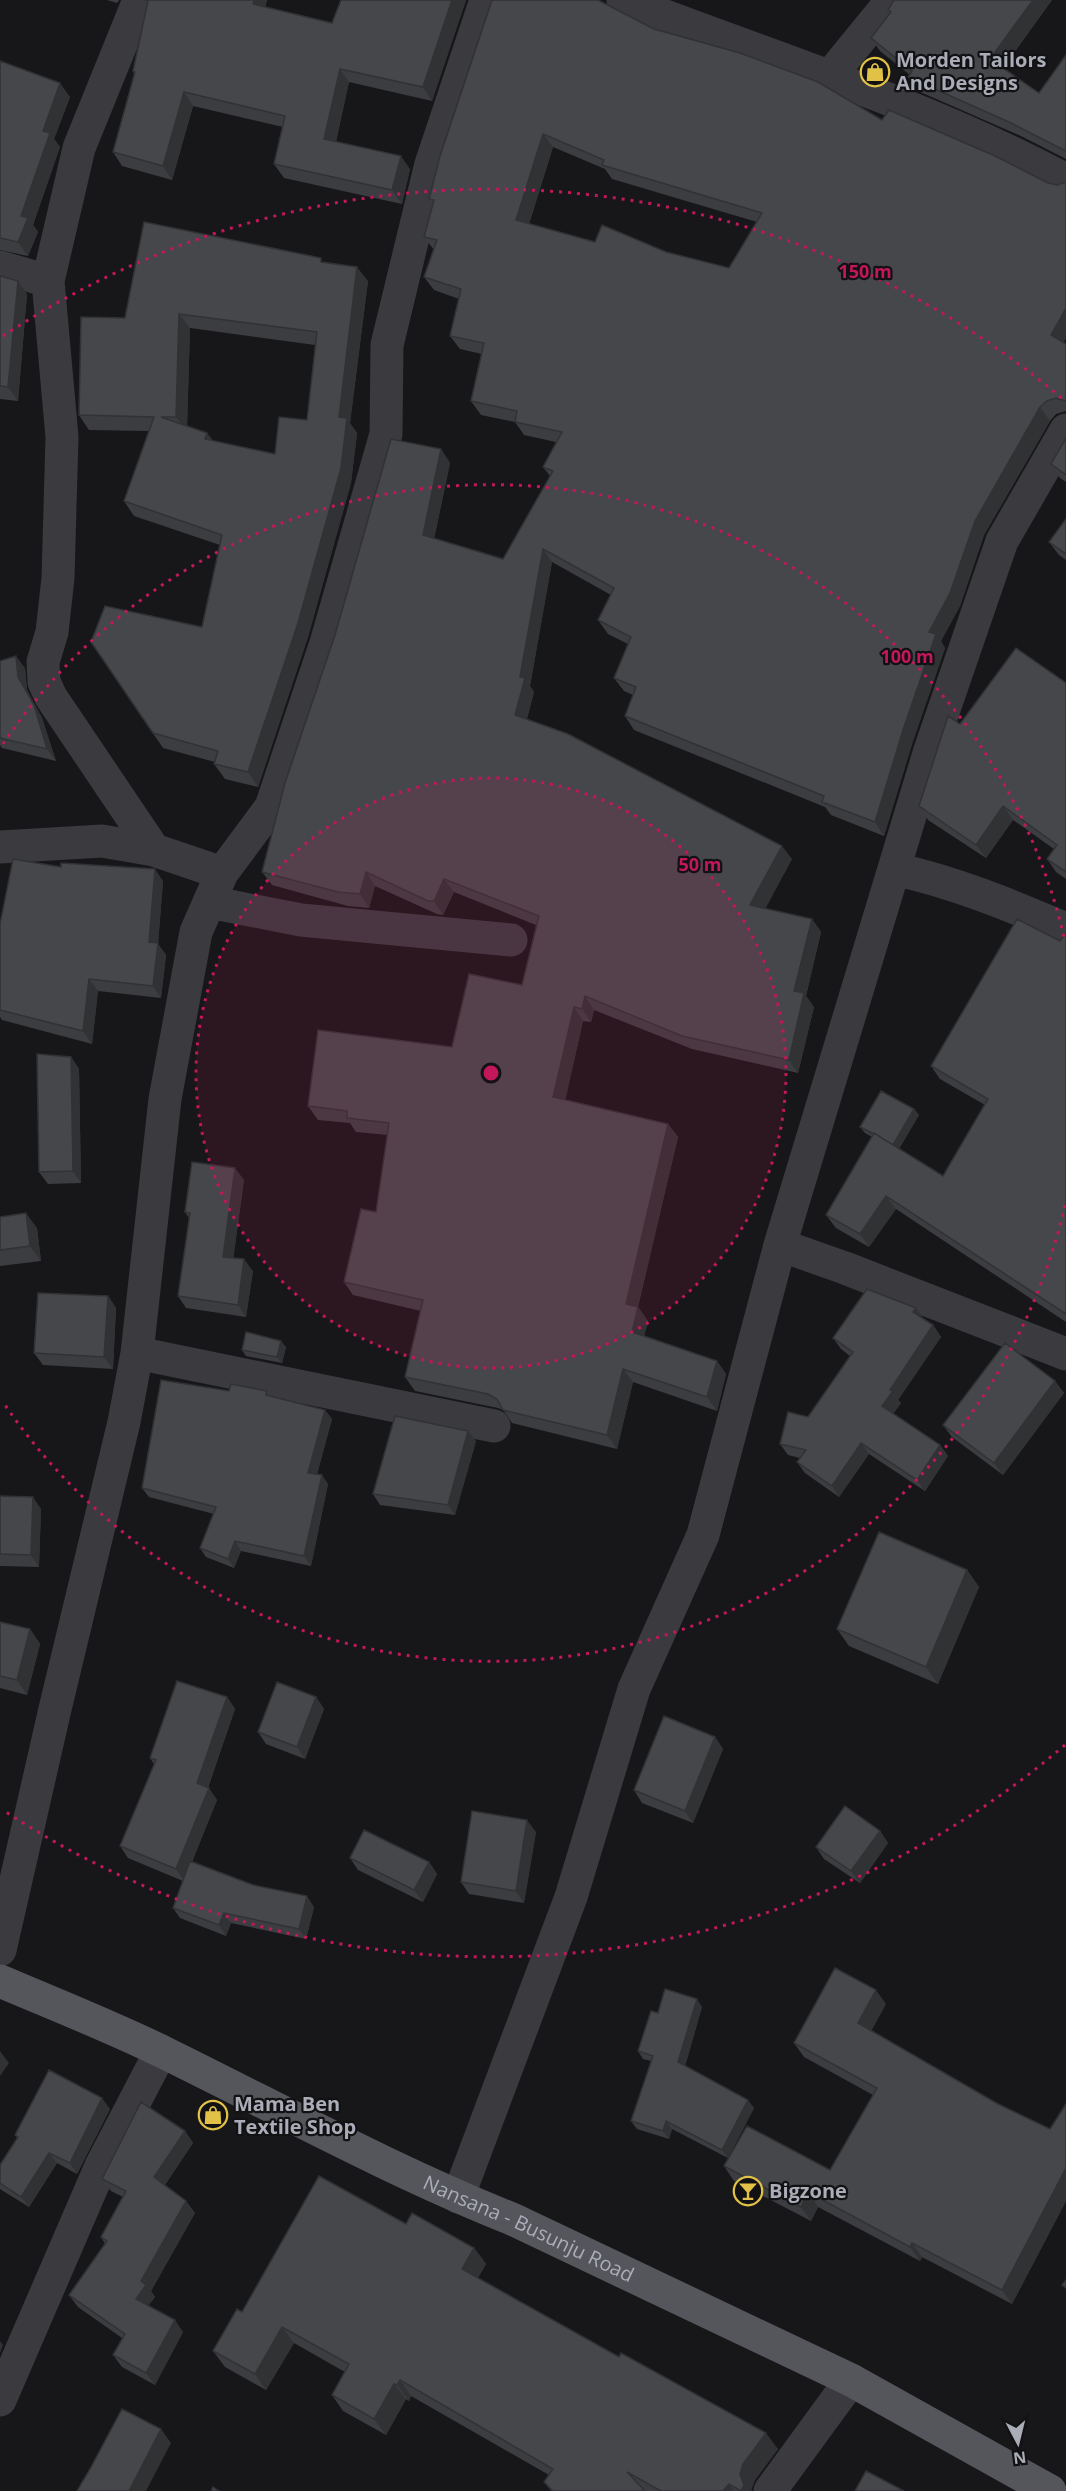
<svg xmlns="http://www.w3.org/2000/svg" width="1066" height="2491" viewBox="0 0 1066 2491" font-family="'Open Sans',sans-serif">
<rect width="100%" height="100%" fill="#171719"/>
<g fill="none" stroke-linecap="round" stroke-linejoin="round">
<path stroke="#3a3a3f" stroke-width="33" d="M139,0l-60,148 -31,133 14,156 -4,141 -6,54 -9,30 1,20 7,15 103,153
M623,0c147,57 304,105 443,180
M830,76l62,-76
M0,267l48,14
M0,847l102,-6 52,9 68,23
M894,869c60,13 116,36 172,60
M209,902l92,18 210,20
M780,1245l65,23 221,86
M137,1353l357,73
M0,1950l55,-241 69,-287 13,-69 28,-254 31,-167 26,-59 49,-66 55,-164 60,-209 1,-89 22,-91 22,-90 55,-164
M458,2197l113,-300 63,-208 69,-154 77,-290 150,-495 72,-209 64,-111
M0,2400l101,-234 60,-115
M770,2491l81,-111"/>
<path stroke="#55555c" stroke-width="33" id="s1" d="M0,1981c54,23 110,45 163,71 116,57 229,119 349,167l339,161 199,111"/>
</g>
<path fill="#3c3d40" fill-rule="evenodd" d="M107,0h12l-2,3z
M144,0h123l-2,7 67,16 134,-23 -34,101 -83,-19 -13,60 74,27 -8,35 -118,-26 -10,-14 9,-37 -90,-21 -21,74 -50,-14 -9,-14 21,-78 -1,-3 15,-66z
M894,0h158l-49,68 36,25 27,-38v104l-45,-23 -103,-45 -10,-14 2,-2 -30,-24 -9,-13 19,-25 -2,-3z
M654,29l228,91 166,63 9,2 9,-3v156l-2,4 2,2v67l-10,3 -6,7 -66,114 -24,71 -19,35 4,7 -33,96 -28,92 -53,-21 -6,-8 -191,-77 -9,-14 8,-21 -9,-4 -10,-13 14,-34 -20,-10 -10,-14 13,-25 -59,-33 -22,124 4,6 -7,27 265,140 -27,49 47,11 9,13 -15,64 8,11 -16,66 -106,-24 -98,-39 -3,12 -8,-1 -18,79 103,24 10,13 -40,170 10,14 -4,15 73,25 9,13 -9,37 -84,-29 -16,67 -105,-26 -9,-13 -5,-2 -83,-17 -10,-14 16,-66 -68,-16 -9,-13 32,-70 12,-77 -32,-3 -6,-9 -32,-3 -10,-14 144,-59 70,-62 14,-60 -82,-33 -11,23 -6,-1 -62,-28 -6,22 -21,-2 -76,-21 -10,-13 179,-423 9,14 -16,76 69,20 47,-83 -7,-9 13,-25 -32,-7 -9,-13 -34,-7 -10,-14 11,-47 -22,-5 -10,-13 9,-37 -25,-9 -10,-13 10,-27 -10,-13 9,-33 -4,-5zM553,147l52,22 7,10 145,43 -28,46 -63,-16 -71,-10 -66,-18z
M0,61l70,36 -16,42 6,8 -27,78 5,7 -10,24 -28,-6z
M323,262l45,19 -18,142 7,10 -6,50 -43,154 -50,150 -33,-8 -11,-15 1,-2 -52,-14 -72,-106 111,-15 18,-82 -86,-29 -10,-15 25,-70 -60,-1 -10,-15 46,-97zM190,328l125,17 -8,75 -32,34 -62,-13 -6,-8 -20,-7z
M0,276l27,18 -9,107 -18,-2z
M1066,438v44l-6,-4 -9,-14z
M1066,519v41l-7,-5 -10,-13z
M0,661l25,7 2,22 15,28 14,43 -54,-13 -2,-3z
M1066,683v196l-10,-7 -9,-13 7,-10 -41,-29 -27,38 -58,-38 -9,-14 41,-82z
M61,867l102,14 -5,63 8,11 -5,43 -63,-7 -6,53 -90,-24 -2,-3v-93z
M1066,933v389l-170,-113 -27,38 -33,-19 -10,-13 46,-78 -7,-4 -5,-6 54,-18 5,6 -20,34 44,27 42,-71 -45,-26 -9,-13 129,-125z
M71,1057l8,12 2,114 -33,1 -9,-12z
M244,1180l-11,78 20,13 -7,46 -60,-9 -8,-12 11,-78 -4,-6z
M0,1217l37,11 4,33 -41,5z
M108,1296l8,12 -3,61 -70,-4 -9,-12z
M923,1319l10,6 8,12 -43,63 3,3 -8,11 47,31 8,11 -23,35 -56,-37 -30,43 -34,-24 -8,-11 3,-4 -12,-3 -8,-11 28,-27 42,-61 -9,-7 -8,-11z
M286,1347l-4,16 -36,-7 -4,-6z
M1055,1381l9,12 -61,82 -51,-38 -9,-12z
M229,1391l41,5 55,14 7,9 -15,55 11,10 -17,82 -70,-15 -7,17 -28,-11 -6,-9 14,-34 -65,-17 -7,-9z
M476,1441l-21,74 -75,-10 -7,-11z
M0,1496l41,13 -2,58 -39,-1z
M967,1570l12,17 -41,97 -89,-38 -12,-17z
M0,1622l30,7 10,15 -13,51 -27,-7z
M227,1697l8,12 -27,79 9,12 -25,62 122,45 -8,32 -75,-16 -5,13 -46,-18 -7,-10 10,-27 -55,-23 -8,-12 34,-82 -4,-6z
M316,1697l8,12 -19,50 -39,-15 -8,-12z
M715,1737l8,12 -30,74 -51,-20 -8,-13z
M880,1831l8,12 -28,40 -36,-24 -8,-12z
M536,1832l-12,71 -55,-9 -8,-12z
M350,1858l79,4 8,12 -14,28 -65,-32z
M886,2004l-15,26 127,74 52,25 16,-25v97l-54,103 -90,-47 -2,4 -102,-54 -7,14 -77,-40 -10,-15 106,4 43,-75 -69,-38 -10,-14z
M702,2007l-17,59 69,42 -26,50 -56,-29 -3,10 -32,-10 -6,-8 20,-60 -8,-2 -5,-8 20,-38z
M110,2109l-33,65 -20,-11 -28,44 -29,-18v-24l17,-27 -2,-3z
M185,2131l8,12 -28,42 21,16 9,12 -44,78 4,6 -7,9 35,26 -28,53 -33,-18 -9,-12 9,-17 -44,-31 -9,-12 36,-51 -4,-7 22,-40 -12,-6 -9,-12z
M406,2224l68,24 12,16 -8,14 300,171 -23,31 -4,10 1,1h-201l-7,-9 5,-7 -138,-79 -2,5 -3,-2 -20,36 -43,-24 -11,-16 13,-23 -51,-29 -28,47 -41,-23 -12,-16 29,-39z"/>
<path fill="#313234" d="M254,0h13l-4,18 -10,-14z
M452,0h14l-34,101 -9,-14z
M1033,0h19l-53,72 -9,-13z
M340,69l9,13 -16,71 -9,-14z
M60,83l10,14 -16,42 6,8 -27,78 5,7 -10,24 -10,-14 3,-26 22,-85z
M184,92l9,14 -21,74 -9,-14z
M543,134l10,13 -27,87 -10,-14z
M401,156l9,13 -8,35 -10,-14z
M357,267l11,14 -18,142 7,10 -6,50 -43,154 -50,150 -10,-15 91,-355z
M18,281l9,13 -9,107 -10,-14z
M1066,308v30l-6,10 -9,-13z
M179,314l11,14 -3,104 -11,-15z
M1040,407l10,14 -66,114 -24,71 -19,35 4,7 -33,96 -28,92 -9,-14 54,-190 46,-111z
M207,433l11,14 -13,-8z
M441,449l9,14 -18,86 -9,-14z
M543,549l9,13 -22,124 4,6 -10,37 -9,-14 5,-38z
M16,656l9,12 2,22 15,28 14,43 -9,-12 -29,-72z
M1003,806l10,14 -27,38 -10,-13z
M782,846l10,13 -32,60 -10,-14z
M155,869l8,12 -5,63 8,11 -5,43 -8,-12 -4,-44z
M366,872l9,14 -6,22 -9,-14z
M444,879l10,13 -11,23 -9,-14z
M812,919l9,13 -15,64 8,11 -16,66 -9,-13 5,-69z
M89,979l9,12 -6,53 -9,-13z
M585,996l9,14 -3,12 -9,-13z
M574,1007l9,14 -20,90 -10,-14z
M71,1057l8,12 2,114 -8,-12z
M914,1109l5,6 -22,37 -4,-7z
M668,1124l10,13 -43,181 -9,-14z
M235,1168l9,12 -12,89 -9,-12z
M886,1196l10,13 -27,38 -9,-13z
M26,1213l11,15 4,33 -11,-15z
M244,1259l9,12 -7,46 -8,-12z
M108,1296l8,12 -3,61 -9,-12z
M638,1307l10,14 -6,25 -10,-14z
M916,1308l8,11 -11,-7z
M933,1325l8,12 -43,63 3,3 -11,15 -8,-12 8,-16z
M281,1341l5,6 -4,16 -5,-6z
M717,1361l9,13 -9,37 -10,-14z
M623,1369l10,13 -16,67 -10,-14z
M1055,1381l9,12 -61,82 -9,-12z
M325,1410l7,9 -17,63 -7,-9z
M468,1431l8,10 -21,74 -7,-10z
M861,1443l8,11 -30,43 -7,-11z
M940,1445l8,11 -23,35 -8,-11z
M322,1475l6,9 -17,82 -7,-10z
M33,1497l8,12 -2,58 -8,-12z
M235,1541l6,10 -7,17 -6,-9z
M967,1570l12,17 -41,97 -12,-17z
M30,1629l10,15 -13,51 -10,-15z
M227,1697l8,12 -30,86 -8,-12z
M316,1697l8,12 -19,50 -8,-12z
M715,1737l8,12 -30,74 -8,-12z
M209,1788l8,12 -33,81 -8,-12z
M527,1820l9,12 -12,71 -8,-12z
M880,1831l8,12 -28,40 -9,-12z
M429,1862l8,12 -14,28 -9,-12z
M307,1896l7,11 -8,32 -7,-10z
M224,1913l7,10 -5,13 -7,-11z
M876,1990l10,14 -18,33 -10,-14z
M697,1999l5,8 -18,63 -6,-8z
M0,2051l9,12 -9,13z
M102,2098l8,11 -33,65 -7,-11z
M748,2100l6,8 -26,50 -6,-8z
M666,2121l6,8 -3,10 -6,-8z
M185,2131l8,12 -31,46 -8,-12z
M49,2153l8,10 -28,44 -8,-10z
M1066,2168v33l-54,103 -10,-14z
M808,2192l10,15 -7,14 -10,-14z
M186,2201l9,12 -44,78 4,6 -11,14 -8,-12 5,-18z
M912,2243l10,14 -2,4 -10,-14z
M474,2248l12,16 -12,21 -12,-16z
M175,2320l8,12 -28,53 -9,-12z
M282,2327l12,16 -28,47 -11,-16z
M0,2341l3,4 -3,8z
M400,2380l11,16 -2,5 -12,-16z
M394,2384l12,15 -20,36 -12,-16z
M161,2429l10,14 -25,48h-17z
M766,2433l12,16 -23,31 -4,10 1,1h-11l-1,-17 3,-10z
M729,2484l5,7h-11z"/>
<path fill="#46474b" stroke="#313234" stroke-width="1.5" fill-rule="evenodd" d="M144,0h110l-1,4 79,19 9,-23h111l-29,87 -83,-18 -16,70 77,17 -9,34 -118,-26 11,-48 -101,-24 -21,74 -50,-14 22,-80 -2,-1 15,-70z
M492,0h106l56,29 86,24 78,29 64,38 7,-10 106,46 53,27 9,2 9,-3v126l-15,27 15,9v57l-10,-3 -9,3 -7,6 -65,114 -25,72 -21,39 7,2 -33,96 -28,92 -53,-20 2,-6 -199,-80 11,-29 -22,-9 17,-41 -33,-17 16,-32 -71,-39 -23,128 5,1 -10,37 53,19 214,112 -32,59 62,14 -18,72 10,2 -15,67 -107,-24 -97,-40 -3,13 -8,-2 -21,90 115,27 -42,180 12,3 -6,25 85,29 -10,36 -84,-28 -16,66 -104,-25 -6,-11 -9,-5 -83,-17 18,-77 -79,-18 17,-73 15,3 13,-89 -42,-5v-7l-39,-5 10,-76 134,17 17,-73 53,11 17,-69 -95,-37 -10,22h-6l-62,-29 -6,22 -22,-2 -76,-20 23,-89 50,-148 56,-196 50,10 -18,86 80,24 50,-88 -10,-4 19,-35 -47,-10 2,-11 -46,-10 13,-58 -34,-7 11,-47 -37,-12 13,-37 -13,-3 10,-37 -5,-1 11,-43zM543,134l61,26 -2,5 160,48 -33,55 -63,-16 -64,-27 -7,17 -79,-22z
M894,0h139l-43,59 49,34 27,-38v96l-55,-28 -103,-46 4,-6 -41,-33 20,-26 -3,-2z
M0,61l60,22 -17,48 7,2 -29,83 7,2 -10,24 -18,-4z
M144,222l177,36v4l36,5 -18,150 8,1 -6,50 -43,155 -50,149 -34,-8 4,-13 -65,-18 -62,-91 14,-36 97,21 20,-92 -98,-34 30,-84 -75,-2 2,-98 44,1zM179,314l138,18 -10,88 -28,-3 -4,37 -70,-15 2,-6 -46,-16h15z
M0,276l18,5 -10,106 -8,-1z
M1066,438v37l-15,-11z
M1066,519v35l-17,-12z
M1016,648l50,35v189l-19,-13 10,-14 -54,-39 -27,39 -57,-39 29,-90 12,8z
M16,656l2,21 16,28 13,44 -47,-11v-77z
M13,859l48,8v-4l94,6 -6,73 9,1 -5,43 -64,-7 -6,52 -83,-21v-86z
M1017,919l43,22 6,-8v381l-180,-118 -26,38 -34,-19 48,-82 69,43 45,-77 -57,-33z
M37,1054l34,3 2,114 -34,1z
M881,1091l33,18 -21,36 -19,-12v1l-14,-7z
M192,1162l43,6 -12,89 21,2 -6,46 -60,-9 12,-83 -5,-1z
M26,1213l4,33 -30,4v-33z
M867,1289l49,19 -3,4 20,13 -43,65 3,1 -11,15 58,39 -23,35 -56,-37 -29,43 -35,-24 9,-12 -26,-6 8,-32 20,5 45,-65 -20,-14z
M38,1293l70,3 -4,61 -70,-4z
M246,1332l35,9 -4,16 -35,-7z
M1005,1343l50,38 -61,82 -51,-38z
M161,1380l68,11 2,-7 36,7 -1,4 59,15 -17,63 14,2 -18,81 -69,-15 -7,18 -28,-11 16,-41 -74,-19z
M395,1416l73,15 -20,74 -75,-11z
M0,1496l33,1 -2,58 -31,-1z
M879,1532l88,38 -41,97 -89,-38z
M0,1622l30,7 -13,51 -17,-4z
M177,1681l50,16 -30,86 12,5 -33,81 -56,-23 36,-86 -6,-2z
M277,1682l39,15 -19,50 -39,-15z
M664,1716l51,21 -30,74 -51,-21z
M845,1806l35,25 -29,40 -35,-24z
M472,1811l55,9 -11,71 -55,-9z
M364,1830l65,32 -15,28 -64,-32z
M190,1861l63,24 54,11 -8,33 -75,-16 -5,12 -46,-17z
M835,1968l41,22 -18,33 140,81 52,25 16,-25v64l-64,122 -90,-47 -2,4 -102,-55 -7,15 -77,-41 23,-40 83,44 47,-82 -83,-45z
M665,1989l32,10 -19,63 70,38 -26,50 -56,-29 -3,10 -32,-10 22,-65 -15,-5 13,-40 7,2z
M49,2070l53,28 -32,65 -21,-10 -28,44 -21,-14v-18l18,-28 -3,-2z
M141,2102l44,29 -31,46 32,24 -45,80 5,4 -10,14 39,21 -29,53 -33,-18 12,-21 -56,-39 38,-54 -6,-4 25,-46 -24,-12z
M319,2176l87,48 6,-11 62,35 -12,21 157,88 2,-4 145,80 -23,31 -3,10 4,11 -3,6 -12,-7 -6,7h-62l-34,-19 18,19h-92l-9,-9 9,-13 -153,-89 -3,5 -3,-1 -20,35 -42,-24 17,-31 -67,-37 -27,47 -42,-23 24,-42 5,3z
M1066,2280v8l-4,-3z
M122,2409l39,20 -32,62h-52l13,-22z
M866,2471l38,20h-49z
M213,2487l6,4h-8z"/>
<circle cx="491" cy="1073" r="295" fill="#c2185b" fill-opacity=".12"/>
<g fill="none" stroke="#c2185b" stroke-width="3" stroke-dasharray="3 6">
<circle cx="491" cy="1073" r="295"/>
<path d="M1065 1205A589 589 0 0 1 3 1402M3 744A589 589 0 0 1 1065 941"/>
<path d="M1065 1745A884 884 0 0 1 3 1810M3 336A884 884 0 0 1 1065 401"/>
</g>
<defs>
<g id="shop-ring" transform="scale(1.5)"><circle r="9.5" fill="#121214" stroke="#e1c146" stroke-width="1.5"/><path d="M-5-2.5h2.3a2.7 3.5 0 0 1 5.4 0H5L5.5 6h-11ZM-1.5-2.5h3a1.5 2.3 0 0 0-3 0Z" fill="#e1c146"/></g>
<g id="bar-ring" transform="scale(1.5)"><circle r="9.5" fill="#121214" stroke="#e1c146" stroke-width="1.5"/><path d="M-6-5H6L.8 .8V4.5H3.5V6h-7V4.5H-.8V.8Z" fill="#e1c146"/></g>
</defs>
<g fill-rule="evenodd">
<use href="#shop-ring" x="875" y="72"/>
<use href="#shop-ring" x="213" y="2115"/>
<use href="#bar-ring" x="748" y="2191"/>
</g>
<g text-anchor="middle" stroke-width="4.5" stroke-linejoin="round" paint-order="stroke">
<g font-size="20" font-weight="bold" fill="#aaadb7" stroke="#121214" text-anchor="start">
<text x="896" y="67">Morden Tailors<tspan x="896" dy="23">And Designs</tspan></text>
<text x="234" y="2111">Mama Ben<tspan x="234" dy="23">Textile Shop</tspan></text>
<text x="769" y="2198">Bigzone</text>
</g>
<g font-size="20" fill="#aaadb7" stroke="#121214">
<text dy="7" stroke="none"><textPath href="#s1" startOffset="584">Nansana - Busunju Road</textPath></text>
</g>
</g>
<circle cx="491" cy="1073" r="9" fill="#c2185b" stroke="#121214" stroke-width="3"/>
<g font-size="18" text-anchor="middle" font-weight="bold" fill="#c2185b" stroke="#121214" stroke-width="4.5" stroke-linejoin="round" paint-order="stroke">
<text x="865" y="278">150 m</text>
<text x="907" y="663">100 m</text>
<text x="700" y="871">50 m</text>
</g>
<g transform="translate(1018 2443) rotate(173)" stroke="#121214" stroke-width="4.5" paint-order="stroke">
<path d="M0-4.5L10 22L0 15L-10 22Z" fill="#aaadb7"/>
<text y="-9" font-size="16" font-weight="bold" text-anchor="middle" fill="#aaadb7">N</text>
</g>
</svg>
